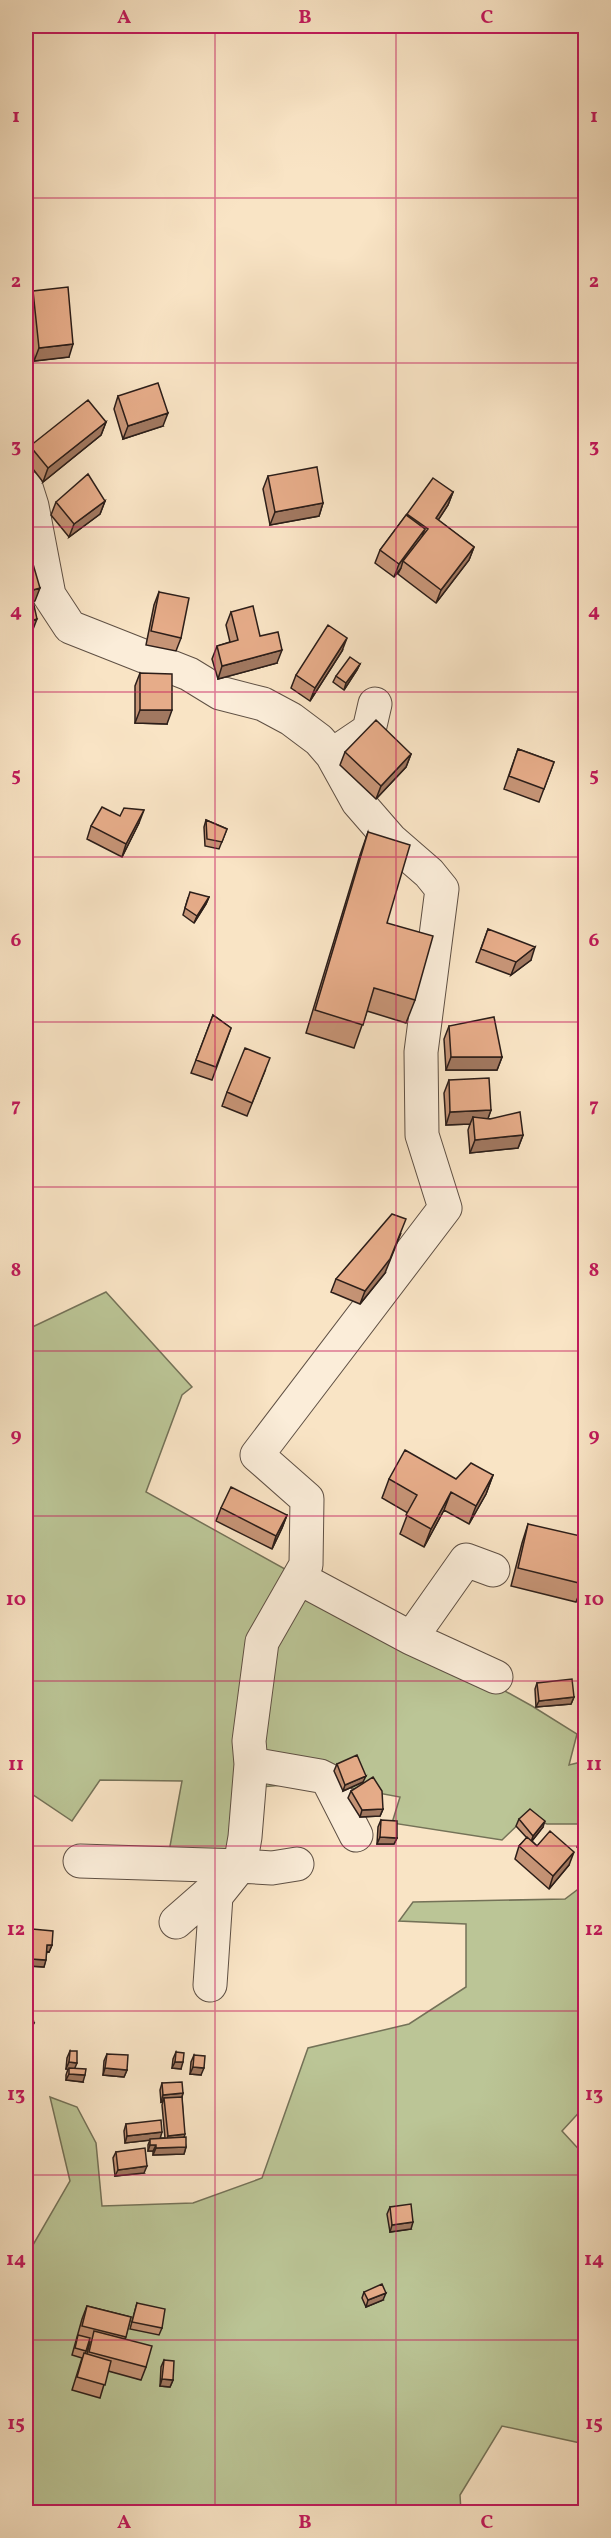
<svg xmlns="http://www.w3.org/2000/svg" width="611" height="2538" viewBox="0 0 611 2538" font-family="Vollkorn,serif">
<rect width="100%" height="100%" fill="#f9e4c5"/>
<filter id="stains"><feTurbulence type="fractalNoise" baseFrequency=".00333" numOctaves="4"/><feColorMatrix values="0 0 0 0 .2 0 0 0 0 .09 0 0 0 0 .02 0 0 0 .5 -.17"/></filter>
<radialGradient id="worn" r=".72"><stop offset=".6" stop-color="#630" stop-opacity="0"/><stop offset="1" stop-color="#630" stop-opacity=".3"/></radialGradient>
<path fill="#bbc596" stroke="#747258" stroke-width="1.5" d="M106,1292l86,95 -10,8 -36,97 386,214 45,28 -8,31 16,-4v63h-38l-20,-8 -25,24 -110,-17 8,-26 -81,-15 -70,6 -10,79 -71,-10 14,-76 -82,-1 -28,41 -46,-31v-460z
M585,1884v222l-23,25 23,25v288l-83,-18 -42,69 1,17h-435v-255l44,-76 -20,-84 27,10 19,36 6,63 91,-3 69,-25 46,-130 101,-24 57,-37v-63l-67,-3 14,-19 152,-3z"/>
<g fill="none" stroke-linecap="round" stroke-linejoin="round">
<g stroke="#5f5044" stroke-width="35">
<path id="minor" d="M26,487l6,19 17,89 21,32 119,47 31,19 43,11 28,15 28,21 13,15 26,47 33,38 38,33 13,16 -21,163 1,83 23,73 -188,247 50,44 -1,66 -44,77 -13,99 2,23 -6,73 -5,29 -24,30 -6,89
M332,755l37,-25 6,-26
M299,1578l112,60 85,39
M411,1638l55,-78 27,10
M251,1764l69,12 8,4 28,55
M80,1861l160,5 -64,56
M240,1866l32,2 25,-4"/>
</g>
<use href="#minor" stroke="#fbedd9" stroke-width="33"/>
</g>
<path fill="#c69476" stroke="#2c1e19" stroke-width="1.5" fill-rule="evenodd" d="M33,291l36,66 -35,4 -5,-57z
M118,396l45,30 -40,13 -9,-30z
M106,422l-5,13 -58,47 -17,-22 4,-14z
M268,476l55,27 -4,13 -49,9 -7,-36z
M453,492l-5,13 -10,15 36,27 -5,13 -33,43 -38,-29 3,-6 -7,9 -19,-14 5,-13 27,-36z
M105,501l-5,13 -31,23 -18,-22 5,-13z
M159,592l22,46 -5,13 -30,-6 8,-40z
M231,612l46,51 -59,16 -6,-20 5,-13 13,-4 -4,-17z
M342,651l-32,50 -19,-13 5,-13z
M360,664l-3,6 -13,20 -11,-8 3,-6z
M140,673l27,51 -32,-1v-37z
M518,749l36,13 -15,40 -35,-13z
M345,752l66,2 -5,13 -30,32 -36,-34z
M120,816l19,7 -17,34 -35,-18 4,-13z
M206,820l21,9 -8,20 -14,-3 -1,-19z
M368,832l19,91 28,77 -9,23 -39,-12 -13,37 -48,-15 54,-178z
M585,851v12l-3,-1z
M209,897l-3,7 -12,19 -11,-8 5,-17z
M488,929l43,31 -20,15 -35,-13z
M213,1015l18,13 -19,52 -21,-7z
M449,1026l53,31 -5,13h-51l-2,-31z
M265,1071l-18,45 -25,-10 5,-14z
M449,1080l42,30 -3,8 35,17 -5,13 -48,5 -2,-23 2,-6 -24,1 -2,-32z
M385,1273l-25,31 -29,-12 5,-13z
M493,1475l-7,19 -17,30 -25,-14 -20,37 -24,-13 8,-21 -26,-15 7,-19h67z
M221,1508l66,7 -5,13 -10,21 -56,-28z
M528,1524l55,60 -7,18 -65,-16 11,-43z
M585,1672v35h-3l-3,-21 5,-13z
M537,1683l37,14 -3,7 -35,3 -1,-18z
M337,1764l26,18 -20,9 -9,-20z
M351,1791l32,18 -3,7 -20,1 -12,-19z
M519,1819l24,8 -11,14 5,5 32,19 -20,24 -34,-30 4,-13 8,-8 -11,-12z
M381,1820l16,18 -3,6h-17l1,-17z
M585,1835v21l-8,-9 3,-7z
M32,1929l20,16 -3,7 -2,-1 -3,16 -15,-1 1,-30z
M70,2051l5,17 8,14 -17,-2v-5l2,-6h-2l1,-11z
M176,2052l5,17 -9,-1 1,-9z
M107,2054l20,16 -3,7 -21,-2 1,-14z
M194,2055l7,20 -11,-1 1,-12z
M162,2083l21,10 -1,4 2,40 2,10 -2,7 -31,1v-4h-5v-6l2,-5 -25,3 -1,-12 2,-7 34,14h5l-3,-33 1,-4 -2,1 -1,-12z
M116,2152l28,21 -29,3 -2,-18z
M390,2207l21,22 -21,3 -3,-18z
M364,2292l19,8 -17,7 -4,-9z
M137,2303l25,25 -3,7 -29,-6z
M87,2306l44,11 -6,22 21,28 -5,13 -33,-9 -8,27 -28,-8 10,-32 -10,-3 10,-36zM89,2342h1l-3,12h-2z
M164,2360l9,20 -3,7 -10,-1 1,-19z"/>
<path fill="#a17860" stroke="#2c1e19" stroke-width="1.5" d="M73,344l-4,13 -35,4 5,-13z
M168,413l-5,13 -40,13 5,-13z
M106,422l-5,13 -58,47 5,-14z
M453,492l-5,13 -17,26 5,-13z
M105,501l-5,13 -31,23 5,-13z
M323,503l-4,13 -49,9 5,-13z
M425,529l-5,13 -17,19 -2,7 -7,9 5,-13z
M474,547l-5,13 -33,43 5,-13z
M40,588l-5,13 -9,3v-12z
M37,619l-5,13 -6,2v-12z
M347,638l-5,13 -32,50 5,-13z
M282,650l-5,13 -59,16 4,-13z
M360,664l-3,6 -13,20 2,-7z
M140,710h32l-5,14 -32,-1z
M411,754l-5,13 -30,32 5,-13z
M144,810l-5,13 -17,34 4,-13z
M209,897l-3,7 -12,19 3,-7z
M535,947l-4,13 -20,15 5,-13z
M451,1057h51l-5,13h-51z
M491,1110l-5,14 -13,-7 -3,7 -24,1 4,-13z
M523,1135l-5,13 -48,5 5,-13z
M401,1233l-16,40 -25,31 5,-13z
M493,1475l-7,19 -17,30 7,-18z
M451,1492l-7,18 -20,37 7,-18z
M287,1515l-5,13 -10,21 4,-13z
M574,1697l-3,7 -35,3 3,-6z
M585,1697v10h-3z
M366,1776l-3,6 -20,9 2,-6z
M383,1809l-3,7 -20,1 2,-7z
M545,1821l-2,6 -12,15 2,-6z
M380,1837l17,1 -3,6h-17z
M574,1852l-5,13 -20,24 4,-13z
M47,1945h5l-3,7 -4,-1z
M31,1959l15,1 -2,7 -15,-1z
M34,2023l-3,7 -5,1v-6z
M69,2062l8,1 -3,7 -8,-1z
M175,2062h8l-2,7 -9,-1z
M193,2067l11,1 -3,7 -11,-1z
M105,2068l22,2 -3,7 -21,-2z
M69,2074l16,1 -2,7 -17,-2z
M183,2093l-2,7 -17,-2 -1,3 -2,1 2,-7z
M162,2132l-2,7 -35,4 2,-7z
M185,2134l-2,7 -17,1 2,-6z
M150,2145h6l-3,6h-5z
M186,2147l-2,7 -31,1 3,-7z
M147,2166l-3,7 -29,3 3,-6z
M413,2222l-2,7 -21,3 2,-7z
M386,2293l-3,7 -17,7 2,-7z
M162,2379l11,1 -3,7 -10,-1z"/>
<path fill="#e6ac89" stroke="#2c1e19" stroke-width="1.5" d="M68,287l5,57 -34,4 -6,-57z
M158,383l10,30 -40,13 -10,-30z
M88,400l18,22 -58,46 -18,-22z
M317,467l6,36 -48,9 -7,-36z
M88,474l17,27 -31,23 -18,-22z
M433,478l20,14 -17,26 38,29 -33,43 -38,-29 25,-32 -21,-15z
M406,515l19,14 -26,35 -19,-14z
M33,564l7,24 -14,4v-25z
M159,592l30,6 -8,40 -30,-7z
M33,601l4,18 -11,3v-19z
M253,606l7,30 18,-4 4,18 -60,16 -5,-20 21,-6 -7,-28z
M328,625l19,13 -32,50 -19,-13z
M350,657l10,7 -14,19 -10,-7z
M140,673l32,1v36h-32z
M376,720l35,34 -30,32 -36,-34z
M518,749l36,13 -10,27 -35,-13z
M102,807l18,9 4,-8 20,2 -18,34 -35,-18z
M206,820l21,9 -5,13 -15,-3z
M368,832l42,13 -23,78 46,13 -18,64 -41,-12 -11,37 -48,-15z
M190,892l19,5 -12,19 -12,-8z
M488,929l47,18 -19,15 -35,-13z
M213,1015l18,13 -15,39 -20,-7z
M494,1017l8,40h-51l-2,-31z
M245,1048l25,10 -18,45 -25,-11z
M489,1078l2,32 -41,2 -1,-32z
M520,1112l3,23 -48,5 -2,-23 17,2z
M392,1214l14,5 -16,40 -25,32 -29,-12z
M405,1450l51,29 15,-16 22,12 -17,31 -25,-14 -20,37 -25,-14 11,-20 -28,-16z
M231,1487l56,28 -11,21 -55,-28z
M528,1524l57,13v35l-2,12 -65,-16z
M572,1679l2,18 -35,4 -2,-18z
M357,1755l9,21 -21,9 -8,-21z
M373,1777l9,14 1,18 -21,1 -11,-19z
M530,1809l15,12 -12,15 -14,-17z
M381,1820l16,1v17l-17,-1z
M550,1831l24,21 -21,24 -34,-30 8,-9 10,9z
M585,1835v11l-5,-6z
M32,1929l21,2 -1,14h-5l-1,15 -15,-1z
M26,1991l8,32 -8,2z
M70,2051h7v12l-8,-1z
M176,2052l8,1 -1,9h-8z
M107,2054l21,1 -1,15 -22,-2z
M194,2055l11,1 -1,12 -11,-1z
M69,2068l17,1 -1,6 -16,-1z
M182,2082l1,11 -20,2 -1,-12z
M182,2097l3,37 -17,2 -4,-38z
M161,2120l1,12 -35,4 -1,-12z
M186,2137v10l-30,1v-3h-6v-6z
M145,2148l2,18 -29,4 -2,-18z
M411,2204l2,18 -21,3 -2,-18z
M382,2284l4,9 -18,7 -4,-8z
M137,2303l28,6 -3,19 -30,-6z
M87,2306l44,11 -5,20 -44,-11z
M94,2331l58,15 -6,21 -57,-15z
M78,2335l12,3 -4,13 -11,-3z
M84,2353l27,8 -6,24 -28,-8z
M164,2360l10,1 -1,19 -11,-1z"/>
<path fill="none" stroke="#c2185b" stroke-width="1.5" stroke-opacity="0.55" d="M215,26v2486M396,26v2486M26,198h560M26,363h560M26,527h560M26,692h560M26,857h560M26,1022h560M26,1187h560M26,1351h560M26,1516h560M26,1681h560M26,1846h560M26,2011h560M26,2175h560M26,2340h560"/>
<rect width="611" height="2538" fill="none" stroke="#f9e4c5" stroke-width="66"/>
<rect x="33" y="33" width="545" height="2472" fill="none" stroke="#c2185b" stroke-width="2"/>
<g font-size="20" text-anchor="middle" font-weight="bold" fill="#c2185b">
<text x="124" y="23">A</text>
<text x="305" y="23">B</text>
<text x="487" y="23">C</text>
<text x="16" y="122">1</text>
<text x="594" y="122">1</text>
<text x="16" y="287">2</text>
<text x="594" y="287">2</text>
<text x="16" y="452">3</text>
<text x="594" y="452">3</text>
<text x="16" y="617">4</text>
<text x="594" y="617">4</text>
<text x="16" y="781">5</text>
<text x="594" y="781">5</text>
<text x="16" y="946">6</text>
<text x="594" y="946">6</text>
<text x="16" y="1111">7</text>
<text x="594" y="1111">7</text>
<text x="16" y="1276">8</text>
<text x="594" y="1276">8</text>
<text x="16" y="1441">9</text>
<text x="594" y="1441">9</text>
<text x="16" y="1605">10</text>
<text x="594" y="1605">10</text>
<text x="16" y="1770">11</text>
<text x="594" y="1770">11</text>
<text x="16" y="1935">12</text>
<text x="594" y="1935">12</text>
<text x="16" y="2100">13</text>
<text x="594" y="2100">13</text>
<text x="16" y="2265">14</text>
<text x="594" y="2265">14</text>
<text x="16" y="2429">15</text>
<text x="594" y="2429">15</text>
<text x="124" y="2528">A</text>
<text x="305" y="2528">B</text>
<text x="487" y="2528">C</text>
</g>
<rect width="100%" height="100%" filter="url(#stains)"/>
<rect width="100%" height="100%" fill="url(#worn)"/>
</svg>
